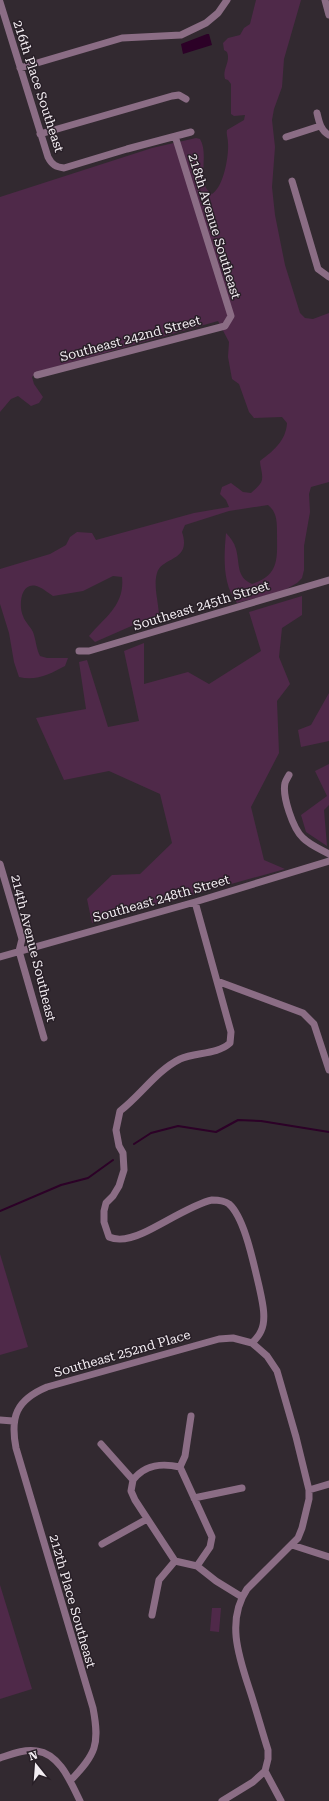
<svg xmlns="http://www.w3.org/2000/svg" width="329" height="1801" viewBox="0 0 329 1801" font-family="'Roboto Serif',serif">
<rect width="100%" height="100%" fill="#322930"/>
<path fill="#4f2949" d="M256,0h45l-17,59 -2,28 -8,22 -2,11 3,27 -3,40 3,28 10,50 15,48 5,5 8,1 16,-6v169l-18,5 -2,7 1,18 -6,34v24l-2,8 -5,5 -14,8 -46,12c-15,-19 -13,-47 -11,-70 4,4 8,9 10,16 4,15 0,28 16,35 28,-9 25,-26 25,-51 0,-11 0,-21 -9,-28l-39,6 -44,14 -3,7c10,30 -20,24 -25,41 -4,13 2,30 2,44l-23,7 -41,18 -6,-6c16,-19 36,-31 33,-59l-9,-1 -30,15 -30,5c-5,-3 -9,-7 -14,-9 -18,-8 -21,18 -16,29 2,6 7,10 10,16 3,8 3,16 7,24l7,2h21l-3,8c-15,8 -28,15 -46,11l-5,-15 -5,-29 -9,-29v-35l50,-15 16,-9 4,-8 7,-5 15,1 4,7 98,-27 35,-6 -3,-7 -6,-6 2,-7 9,-4 12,9 8,1c3,-3 7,-6 9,-9 5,-6 0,-16 0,-23 13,-10 26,-20 27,-38l-5,-6 -28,1 -5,-6 -10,-28 -7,-5 -4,-22 1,-15 -11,-21 -181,51 -5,5 2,7 9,13 -4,6 -8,3 -13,-10 -7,3 -11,13v-215l152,-49 44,-10 4,1c10,17 -5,45 12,55 12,-7 17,-39 16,-51 0,-5 -2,-9 -1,-13l17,-10 1,-5 -11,1 -3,-2v-30l-3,-4 -3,-1c-3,-10 6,-17 2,-27l-3,-2 -1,-7 5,-5 12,-3 4,-7 6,-4z
M302,596v19l-20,13 -3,29 11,27 -13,17 2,52 -28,54 13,53 21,9 -193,54 -5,-24 25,-24 28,-1 32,-31 -12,-49 -51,-23 -45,9 -28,-62 50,-9 -7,-47 8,-2 21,67 31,-6 -15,-70 20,-8v41l44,-12 21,12 52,-33 -12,-39z
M329,693v48l-28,6 -3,-17 13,-5z
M329,764v41l-5,5 3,36 -21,-14 -5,-17 26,-19 -12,-25z
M0,1254l28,93 -28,8z
M0,1585l32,104 -32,10z
M212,1608h9l-2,24 -9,-1z"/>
<path fill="#2c0127" d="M207,34h2l3,11 -29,9 -2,-10z"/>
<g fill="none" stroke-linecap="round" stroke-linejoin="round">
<path stroke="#2c0127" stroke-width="2" d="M134,1144l17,-11 27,-7 38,6 22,-12 23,1 68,11
M0,1211l61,-26 27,-7 25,-18"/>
<path stroke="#8b6d85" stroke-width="7" d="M325,0l4,15
M0,2l48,155c4,8 8,10 16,11l63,-19 64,-17
M20,68l102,-30 59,-3 25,-12 12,-10 9,-13
M317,113c2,9 4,18 12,22
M40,134l132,-38 7,-1 7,4
M286,137l34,-11
M292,181l26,88 11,8
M37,375l188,-49 6,-10 -56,-180
M79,651h10l240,-71
M289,775c-1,2 -3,5 -4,8 -3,13 8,46 18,55 7,7 17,11 26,16
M0,864l22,75 -3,12 25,87
M195,902l36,130 -1,11c-13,12 -34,9 -50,16 -24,12 -39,36 -60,52l-4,19 3,16 4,7 1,17 -5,16 -6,10 -7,7 -2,8v11l5,15c11,5 23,1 34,-4 18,-8 52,-30 69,-33 6,0 13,1 17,4 16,14 25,62 30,82 3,14 8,33 2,45 -2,5 -6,9 -9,12l15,13 10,15 19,66 13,53v9l-7,29 -4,10 -51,51c-22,33 -7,71 4,105 6,19 11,37 17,56v9l-3,12 16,30
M0,957l195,-55 134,-41
M217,981l86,32 11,11 15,46
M191,1416l-6,40 -5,11 32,70 -2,10 -13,19
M0,1420l13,1
M101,1444l32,36
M180,1467c-18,-4 -35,-3 -47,13l-2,11 4,9 40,61 22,5 19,15 26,16
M309,1490l20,-6
M194,1498l48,-10
M102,1544l45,-25
M292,1545l37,12
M152,1615l7,-35 16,-19
M0,1758c12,-4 24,-9 37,-7 23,3 34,32 43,50
M70,1781c26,-27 30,-36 23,-73l-77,-260c-6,-31 0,-48 31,-61l172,-48 14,-1 19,5
M222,1801l31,-19 12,-11"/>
</g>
<g text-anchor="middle" stroke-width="3" stroke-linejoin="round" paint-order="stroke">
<g font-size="13" fill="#f3edf2" stroke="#281f27">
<text transform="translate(39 86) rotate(72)" y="5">216th Place Southeast</text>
<text transform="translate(215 226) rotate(73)" y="5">218th Avenue Southeast</text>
<text transform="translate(130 338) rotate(-15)" y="5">Southeast 242nd Street</text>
<text transform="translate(201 605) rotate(-17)" y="5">Southeast 245th Street</text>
<text transform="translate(161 898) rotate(-16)" y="5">Southeast 248th Street</text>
<text transform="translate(34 948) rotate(76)" y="5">214th Avenue Southeast</text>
<text transform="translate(122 1353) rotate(-16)" y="5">Southeast 252nd Place</text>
<text transform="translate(73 1601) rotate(74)" y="5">212th Place Southeast</text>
</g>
</g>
<g transform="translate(36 1765) rotate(343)" stroke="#281f27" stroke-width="3" paint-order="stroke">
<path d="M0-3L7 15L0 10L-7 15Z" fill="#f3edf2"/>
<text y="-6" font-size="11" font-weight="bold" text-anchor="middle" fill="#f3edf2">N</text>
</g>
</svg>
